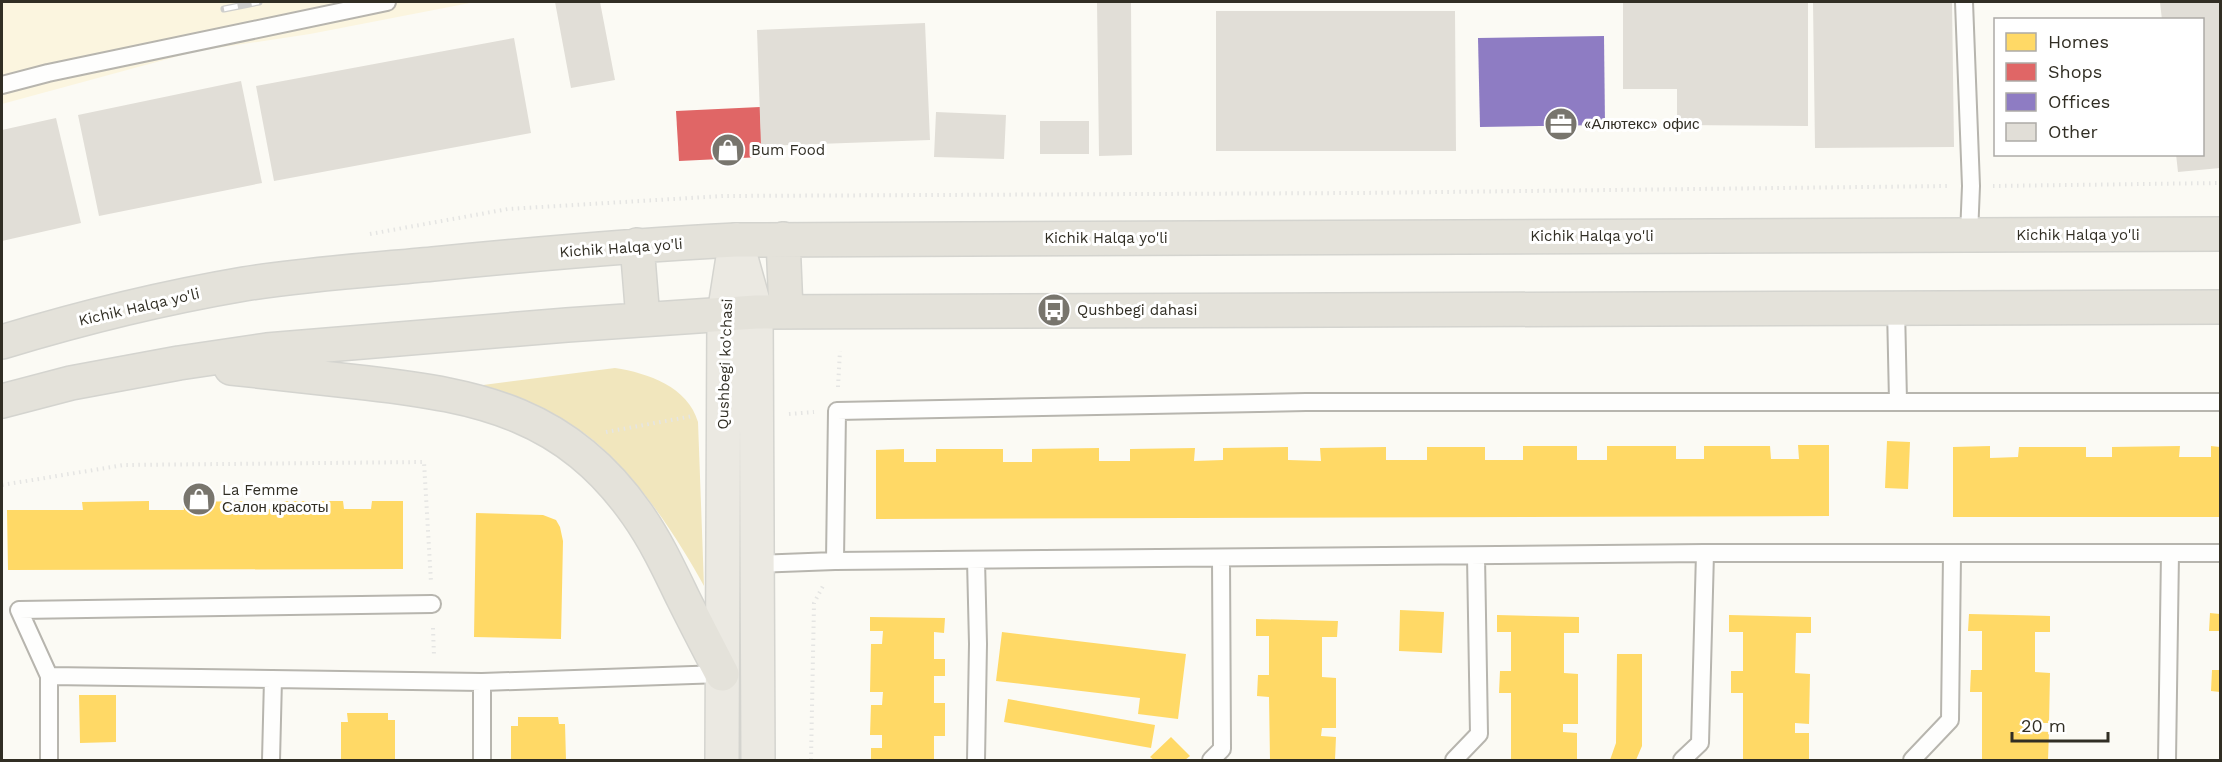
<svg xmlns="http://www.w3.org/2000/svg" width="2222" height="762" viewBox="0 0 2222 762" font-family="'Work Sans',sans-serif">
<rect width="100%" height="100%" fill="#fbfaf4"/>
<path fill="#fbf5df" d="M2,2h473l-165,32 -113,17 -195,53z"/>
<path fill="#f1e6bd" d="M615,368c33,5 73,19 83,54l6,164c-28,-52 -87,-142 -143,-166 -32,-13 -68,-22 -101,-32z"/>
<path fill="#ffd966" d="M1887,441l23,1 -2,47 -23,-1z
M1798,445h31v71l-953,3v-69l28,-1v13h32v-13h67v13h29v-13l67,-1v13h31v-12l65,-1 -1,13 29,-1v-12l65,-1v13l33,1 -1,-13 66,-1v13h41v-13h58v13h38v-14h54v14h30v-14h69v13h28v-13h66l1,13h28z
M1990,446v12l28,-1 1,-10h67v10h26v-10l68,-1 -1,11h32v-11l9,1v70h-267v-70z
M149,501v9h35l-1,-8 67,-1v9l28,-1v-8h65l1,8h27l1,-8h31v68l-395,1 -1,-60h76l-1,-8z
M476,513l67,2 13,5 4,7 3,14 -2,98 -87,-2z
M1400,610l44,2 -2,41 -43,-2z
M2210,613l10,1v17h-11z
M1969,614l81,2v16h-15v40l15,1 -1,50h-14l-1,8 15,1 -1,28h-66v-68h-12l1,-22h11v-39h-14z
M1497,615l82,2v16h-15v40l14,1v50h-15v8l14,1v27h-66v-67h-12l1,-22h11v-39h-14z
M1729,615l82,2v16h-15l-1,40 15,1 -1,50 -14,-1v10h14v27h-66v-67h-12v-22h12v-39h-14z
M870,617l75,1 -1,15 -10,-1v27h11v17h-11v27h11v33h-11v24h-63v-12h11v-13h-12l1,-30h11l1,-13h-13l1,-48h11l1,-13h-13z
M1256,619l82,2 -1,16h-15v40l14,1v50h-14l-1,8 15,1 -1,23h-65l-1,-63 -12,-1 1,-21h11v-39h-13z
M1002,632l184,22 -8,65 -40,-5 2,-16 -144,-17z
M1617,654h25v92l-6,14h-26l6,-17z
M2212,670h8v22l-9,-1z
M79,695h37v47l-36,1z
M1008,699l147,26 -4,23 -147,-26z
M347,713h41v7h7v40h-54v-38h7z
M518,717h40l1,7h6l1,36h-55v-34h7z
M1171,737l19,19 -5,4h-31l-4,-3z"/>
<path fill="#e06666" d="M760,107l2,50 -83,4 -3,-50z"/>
<path fill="#8e7cc3" d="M1604,36l1,89 -125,2 -2,-89z"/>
<path fill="#e1ded7" d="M555,2h45l15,78 -44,8z
M1097,2h34l1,153 -33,1z
M1623,2h185v124l-131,-1v-36h-54z
M1813,2h139l2,145 -139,1z
M2160,2h60v166l-42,4 -2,-18h26v-134h-40z
M1216,11h239l1,140h-240z
M925,23l5,117 -169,6 -4,-116z
M514,38l17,95 -257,48 -18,-95z
M241,81l21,102 -163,33 -21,-101z
M936,112l70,3 -2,44 -70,-2z
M56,118l25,105 -79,18v-111z
M1040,121h49v33h-49z"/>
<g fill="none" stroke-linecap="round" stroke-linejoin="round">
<g stroke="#b7b5ae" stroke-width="20">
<path id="service" d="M1964,2l7,184 -2,49
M2,85l46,-12 339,-71
M1896,308l2,93
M976,560l2,84 -2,116
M835,561l2,-150 469,-9h914
M757,564l78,-3 870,-8h515
M49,676l433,6 240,-8
M482,682v78
M49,760v-84l-30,-66 413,-6
M271,760l2,-81
M1211,760l11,-11 -1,-191
M1454,760l25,-26 -3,-178
M1682,760l18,-17 5,-190
M1912,760l38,-40 2,-165
M2167,760l3,-207"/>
</g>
<g stroke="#d4d4cf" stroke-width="36">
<path id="primary" d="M736,240l20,72 2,448
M722,760l2,-446 10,-63"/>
</g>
<g stroke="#d4d4cf" stroke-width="36">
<path id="trunk" d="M783,239l3,72
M637,245l6,74
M2,342c79,-24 160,-44 242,-58 62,-10 126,-14 189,-20 101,-10 202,-19 303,-24l1484,-6
M231,368c45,5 91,10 136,15 114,13 200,31 270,131 19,27 32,55 46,84 13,26 26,51 39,76
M2,401l69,-18 108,-20 88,-13 300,-25 189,-13 1464,-5"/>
</g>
<path stroke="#e5e5e3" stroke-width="4" stroke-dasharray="1.5 4.5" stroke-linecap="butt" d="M1993,186l227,-3
M370,234l138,-25 215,-13 636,-3 588,-7
M838,387l2,-36
M789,414l25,-2
M606,432l87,-16
M2,485l122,-20 300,-3 7,120
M433,628l1,28
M811,760l3,-157 9,-17"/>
<use href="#service" stroke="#fefefd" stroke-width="16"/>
<use href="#primary" stroke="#ebe9e2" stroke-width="33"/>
<use href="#trunk" stroke="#e4e2da" stroke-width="33"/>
<g stroke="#cececc" stroke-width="7">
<path id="rail" d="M224,9l35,-7"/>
</g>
<use href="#rail" stroke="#fff" stroke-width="4.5" stroke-dasharray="14" stroke-linecap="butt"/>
</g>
<defs>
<g id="office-disc" transform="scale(1.725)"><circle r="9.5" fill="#78756d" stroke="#fff"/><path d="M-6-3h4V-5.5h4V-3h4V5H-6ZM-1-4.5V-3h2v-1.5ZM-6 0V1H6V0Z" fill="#fff"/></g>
<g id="shop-disc" transform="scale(1.725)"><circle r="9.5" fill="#78756d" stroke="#fff"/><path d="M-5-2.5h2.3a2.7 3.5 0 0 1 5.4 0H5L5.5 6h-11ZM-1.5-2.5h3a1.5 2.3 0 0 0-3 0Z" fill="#fff"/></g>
<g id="bus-disc" transform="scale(1.725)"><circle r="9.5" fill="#78756d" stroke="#fff"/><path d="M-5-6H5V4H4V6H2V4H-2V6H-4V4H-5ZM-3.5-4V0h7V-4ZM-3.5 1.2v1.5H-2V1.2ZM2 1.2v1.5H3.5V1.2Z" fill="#fff"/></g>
</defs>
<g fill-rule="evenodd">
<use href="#office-disc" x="1561" y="124"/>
<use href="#shop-disc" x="728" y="150"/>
<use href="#bus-disc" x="1054" y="310"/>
<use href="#shop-disc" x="199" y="499"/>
</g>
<g text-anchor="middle" stroke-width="6" stroke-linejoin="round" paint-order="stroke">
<g font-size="15" fill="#312e24" stroke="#fff" text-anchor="start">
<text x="1584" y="129">«Алютекс» офис</text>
<text x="751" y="155">Bum Food</text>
<text x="1077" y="315">Qushbegi dahasi</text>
<text x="222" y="495">La Femme<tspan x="222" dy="17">Салон красоты</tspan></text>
</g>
<g font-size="15" fill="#312e24" stroke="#fff">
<text x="2078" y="240">Kichik Halqa yo'li</text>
<text x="1592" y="241">Kichik Halqa yo'li</text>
<text x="1106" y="243">Kichik Halqa yo'li</text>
<text transform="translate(621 248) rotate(-4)" y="5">Kichik Halqa yo'li</text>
<text transform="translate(139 307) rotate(-13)" y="5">Kichik Halqa yo'li</text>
<text transform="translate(725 364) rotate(-88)" y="5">Qushbegi ko'chasi</text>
</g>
</g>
<rect width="2222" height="762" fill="none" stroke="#312e24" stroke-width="6"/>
<rect x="1994" y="18" width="210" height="138" fill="#ffffff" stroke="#adaba7" stroke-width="1.5"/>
<rect x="2006" y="33" width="30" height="18" fill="#ffd966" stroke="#adaba7" stroke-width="1.5"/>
<text x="2048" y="48" font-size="18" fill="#312e24">Homes</text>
<rect x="2006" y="63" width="30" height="18" fill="#e06666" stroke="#adaba7" stroke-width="1.5"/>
<text x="2048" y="78" font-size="18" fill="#312e24">Shops</text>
<rect x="2006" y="93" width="30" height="18" fill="#8e7cc3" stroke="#adaba7" stroke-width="1.5"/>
<text x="2048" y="108" font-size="18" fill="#312e24">Offices</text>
<rect x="2006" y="123" width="30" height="18" fill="#e1ded7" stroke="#adaba7" stroke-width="1.5"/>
<text x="2048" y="138" font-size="18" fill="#312e24">Other</text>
<path d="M2012 732v9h96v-9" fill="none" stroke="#312e24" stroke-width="3"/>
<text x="2021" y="732" font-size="18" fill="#312e24" stroke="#ffffff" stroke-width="4.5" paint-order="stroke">20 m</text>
</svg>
